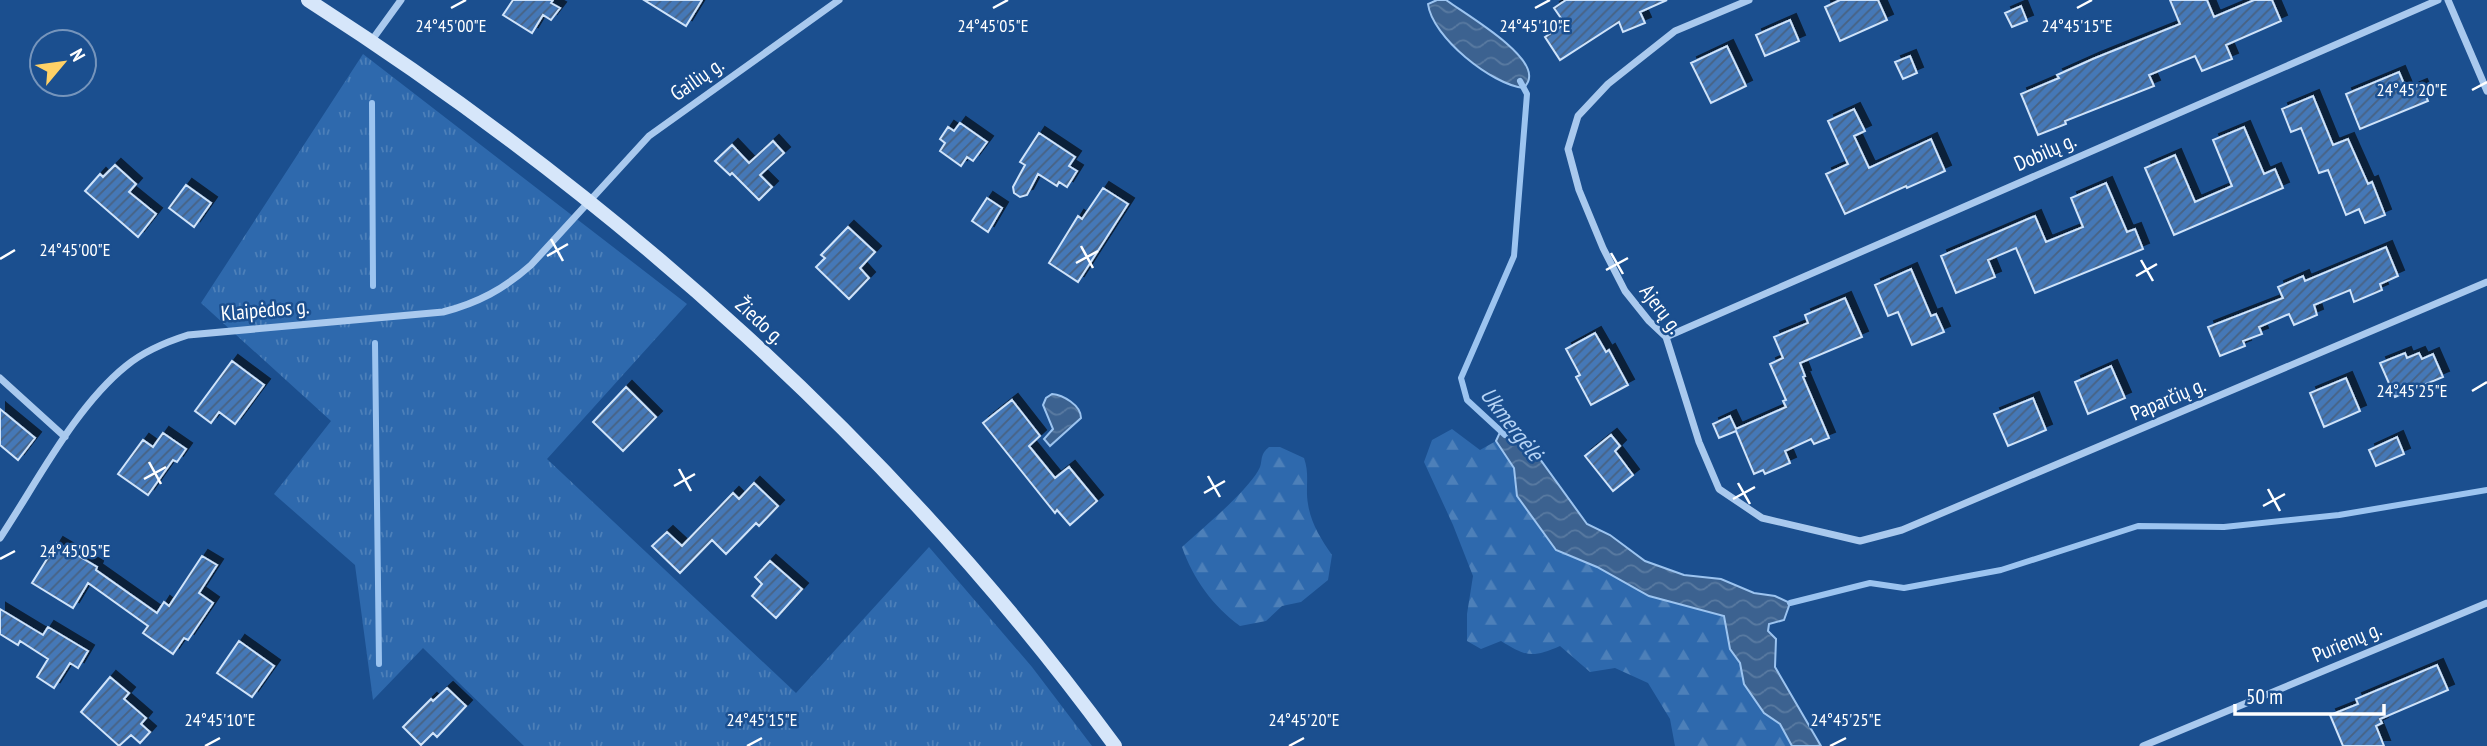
<svg xmlns="http://www.w3.org/2000/svg" width="2487" height="746" viewBox="0 0 2487 746" font-family="'PT Sans Narrow',sans-serif">
<defs>
<pattern id="grass-tufts" width="24" height="20" patternUnits="userSpaceOnUse" patternTransform="scale(1.75)"><rect width="24" height="20" fill="#2e69ad"/><path d="M3 7l-1-3M5 7V3M7 7l1-3M15 17l-1-3M17 17v-4M19 17l1-3" fill="none" stroke="#4d80b9"/></pattern>
<pattern id="forest-firs" width="22" height="20" patternUnits="userSpaceOnUse" patternTransform="scale(1.75)"><rect width="22" height="20" fill="#2e69ad"/><path d="M5 1l3.5 6h-7zM16 11l3.5 6h-7z" fill="#4d80b9"/></pattern>
<pattern id="water-waves" width="16" height="10" patternUnits="userSpaceOnUse" patternTransform="scale(1.75)"><rect width="16" height="10" fill="#3c6290"/><path d="M0 5q4-4 8 0t8 0" fill="none" stroke="#597aa1"/></pattern>
<pattern id="building-hatch" width="6" height="6" patternUnits="userSpaceOnUse" patternTransform="scale(1.75)"><rect width="6" height="6" fill="#4478b7"/><path d="M-1 1l2-2M0 6l6-6M5 7l2-2" fill="none" stroke="#486282"/></pattern>
<filter id="shadow"><feDropShadow dx="6" dy="-6" stdDeviation="0" flood-color="#0009"/></filter>
</defs>
<rect width="100%" height="100%" fill="#1b4f8f"/>
<path fill="url(#grass-tufts)" d="M363,54l324,250 -140,155 249,234 133,-146 103,120 60,79h-568l-101,-98 -50,52 -18,-135 -81,-71 57,-73 -130,-118z"/>
<path fill="url(#forest-firs)" d="M1452,429l28,21 16,-9 18,27 3,28 39,54 41,17 52,29 75,20 6,33 10,14 4,21 20,29 16,11 12,22h-117l-5,-27 -22,-36 -33,-15 -25,4 -30,-26c-28,12 -33,11 -59,-5l-20,8 -14,-8v-27l6,-38 -20,-51 -29,-63 8,-22z
M1269,447h11l24,11c6,17 1,29 4,46 3,20 13,35 24,51l-4,25 -27,22 -19,4 -16,15 -26,5c-27,-20 -47,-47 -58,-79 21,-19 62,-53 76,-76 6,-9 0,-15 11,-24z"/>
<path fill="url(#water-waves)" stroke="#9cc4f0" stroke-width="2" d="M1437,0h9c19,14 87,53 83,78 0,4 -3,7 -5,10 -32,-3 -92,-51 -96,-84z
M1052,394c11,1 29,11 29,24l-31,28 -6,-7 9,-10 -10,-24 3,-7z
M1501,430l11,2 25,23 50,69 23,11 35,26 39,14 37,4 33,14 21,3 15,7 -6,17 -15,4 -1,7 8,8 -1,28 46,79h-29l-12,-22 -16,-11 -20,-29 -4,-21 -10,-14 -6,-33 -75,-20 -52,-29 -41,-17 -39,-54 -3,-28 -18,-27z"/>
<g fill="none" stroke-linecap="round" stroke-linejoin="round">
<path stroke="#9cc4f0" stroke-width="6" d="M372,103l1,183
M375,343l4,321
M1505,435l-38,-35 -6,-22 53,-122 13,-162 -7,-13
M1790,603l80,-20 34,5 97,-18 137,-44 86,1 115,-12 148,-25"/>
</g>
<path fill="url(#building-hatch)" stroke="#cfe3fa" stroke-width="2" filter="url(#shadow)" d="M513,0h40l-2,3 9,5 -9,12 -8,-5 -11,18 -29,-18z
M644,0h58l-16,26z
M1566,0h101l-27,12 5,11 -22,9 -4,-10 -59,38 -15,-23 20,-13 -11,-16z
M1840,0h38l9,20 -47,21 -15,-34z
M2170,0h37l7,17 40,-17h18l9,21 -55,24 6,14 -30,12 -7,-15 -46,19 5,11 -89,35 1,3 -28,11 -17,-41 38,-16 -2,-3 38,-17 85,-34z
M2021,6l6,15 -15,6 -7,-14z
M1790,20l9,21 -34,15 -9,-21z
M1727,46l19,40 -35,17 -20,-40z
M1910,56l7,17 -14,6 -8,-17z
M2399,72l8,19 14,-6 7,16 -68,28 -14,-35z
M2313,96l20,49 15,-6 20,45 4,-2 13,33 -20,8 -6,-14 -13,6 -18,-45 -9,3 -18,-45 -10,4 -9,-23z
M1854,109l11,22 -11,5 15,32 62,-29 14,32 -38,17 -1,-2 -61,28 -19,-40 22,-10 -20,-43z
M960,123l27,19 -14,19 -6,-4 -6,9 -21,-15 5,-8 -5,-4 8,-12 6,4z
M2244,127l20,47 11,-5 8,19 -109,47 -29,-67 30,-13 20,47 37,-16 -19,-46z
M1039,133l36,24 -6,9 8,5 -10,16 -8,-5 -2,4 -19,-12 -11,21 -7,2 -6,-4 -1,-6 12,-22 -5,-3z
M773,141l11,12 -24,22 12,12 -13,13 -27,-27 -2,2 -15,-14 17,-16 17,18z
M115,165l21,19 -7,8 27,22 -18,23 -53,-46 15,-17 3,3z
M2106,183l21,49 8,-3 8,20 -108,44 -19,-45 -28,12 7,17 -39,16 -15,-37 94,-40 11,26 37,-15 -12,-29z
M186,185l25,18 -17,24 -25,-19z
M1103,188l25,16 -50,78 -29,-19 29,-47 4,3z
M987,198l15,10 -14,24 -16,-11z
M848,227l27,25 -15,16 9,10 -20,21 -33,-32 9,-9 -4,-3z
M2386,247l12,29 -18,8 2,6 -28,12 -4,-12 -36,15 3,10 -23,10 -5,-11 -30,13 3,7 -19,7 2,5 -25,10 -12,-29 75,-29 -5,-11 25,-11 2,5z
M1911,269l20,47 5,-2 8,18 -32,13 -14,-33 -10,4 -13,-31z
M1845,298l17,39 -62,26 5,13 -2,1 26,61 -15,6 -3,-5 -26,12 5,12 -25,11 -2,-4 -9,4 -18,-43 -17,7 -6,-14 17,-8 6,13 50,-22 -3,-6 3,-1 -16,-36 13,-6 -9,-21 34,-14 -3,-8z
M1595,333l11,19 3,-2 19,35 -37,20 -15,-28 4,-2 -14,-26z
M2405,353l2,5 12,-5 3,6 11,-5 10,23 -48,20 -15,-34z
M232,361l32,24 -29,39 -16,-12 -8,11 -16,-12z
M2111,366l14,32 -37,16 -13,-32z
M2346,378l14,33 -36,16 -14,-34z
M626,387l30,30 -33,34 -30,-29z
M2033,398l13,32 -38,16 -14,-32z
M1012,400l28,36 -11,10 26,32 14,-11 28,34 -27,24 -13,-15 -2,3 -72,-90z
M0,409l35,29 -17,22 -18,-15z
M163,433l23,16 -9,13 -4,-2 -25,35 -30,-21 25,-34 10,7z
M1611,435l9,11 -5,5 18,24 -20,16 -28,-35z
M2397,437l7,17 -28,12 -7,-16z
M754,483l24,23 -19,20 -3,-3 -30,31 -14,-14 -32,33 -28,-27 15,-14 15,14 51,-53 6,6z
M57,543l40,24 -1,3 61,43 7,-11 5,4 33,-50 15,9 -18,28 14,10 -25,37 -4,-2 -11,16 -30,-21 5,-7 -60,-43 -15,25 -41,-25z
M770,561l32,28 -26,29 -24,-22 10,-12 -7,-7z
M0,609l43,26 5,-8 40,24 -10,17 -8,-5 -16,25 -17,-11 11,-18 -28,-18 -2,4 -18,-11z
M239,641l35,25 -22,31 -35,-24z
M2437,665l11,25 -68,29 2,4 -6,3 8,20h-41l-13,-31 28,-11 -2,-5z
M110,677l19,16 -5,6 22,19 -5,6 9,8 -10,11 -9,-8 -12,11 -38,-34z
M447,688l19,18 -29,31 -4,-4 -12,12 -18,-18 28,-28 2,2z"/>
<g fill="none" stroke-linecap="round" stroke-linejoin="round">
<path stroke="#a9c9ee" stroke-width="7" d="M1749,0l-74,31 -67,53 -30,32 -10,33 11,41 24,58 22,43 24,30 17,16 33,105 20,47 43,29 98,23 42,-11 585,-248
M2448,0l39,91
M372,40l29,-40
M1666,337l772,-337
M0,378l65,59
M0,538c36,-54 75,-131 126,-172 18,-15 40,-24 62,-31l255,-23c35,-9 61,-23 88,-47l118,-129 190,-136
M2143,746l344,-143"/>
<path stroke="#d6e6fa" stroke-width="14" d="M308,0c309,198 590,449 807,746"/>
</g>
<path fill="none" stroke="#fff" stroke-width="2.5" d="M451,8l15,-8M993,8l15,-8M1535,8l15,-8M2077,8l15,-8M2472,90l15,-8M551,239l12,22M1081,246l12,22M1611,253l12,21M547,256l21,-12M0,259l15,-9M2141,260l12,21M1076,263l22,-12M1606,270l22,-12M2136,276l21,-12M2472,391l15,-9M149,462l12,22M679,469l12,22M1208,476l12,21M144,479l22,-12M1738,483l12,21M674,486l21,-12M2268,489l12,22M1204,493l21,-12M1733,499l22,-12M2263,506l22,-12M0,559l15,-8M205,746l15,-8M747,746l15,-8M1289,746l15,-8M1830,746l16,-8"/>
<g text-anchor="middle" stroke-width="5" stroke-linejoin="round" paint-order="stroke">
<g font-size="21" fill="#fff" stroke="#1b4f8f">
<text transform="translate(697 79) rotate(-35)" y="7">Gailių g.</text>
<text transform="translate(2045 152) rotate(-24)" y="7">Dobilų g.</text>
<text transform="translate(1661 309) rotate(53)" y="7">Ajerų g.</text>
<text transform="translate(265 310) rotate(-5)" y="7">Klaipėdos g.</text>
<text transform="translate(760 321) rotate(43)" y="7">Žiedo g.</text>
<text transform="translate(2168 399) rotate(-23)" y="7">Paparčių g.</text>
<text transform="translate(2347 642) rotate(-23)" y="7">Purienų g.</text>
</g>
<g font-size="23" font-style="italic" fill="#b5d3f5" stroke="#1b4f8f">
<text transform="translate(1512 424) rotate(52)" y="8">Ukmergėlė</text>
</g>
</g>
<g font-size="18" text-anchor="middle" fill="#fff" stroke="#1b4f8f" stroke-width="5" stroke-linejoin="round" paint-order="stroke">
<text x="451" y="32">24°45'00"E</text>
<text x="993" y="32">24°45'05"E</text>
<text x="1535" y="32">24°45'10"E</text>
<text x="2077" y="32">24°45'15"E</text>
<text x="2412" y="96">24°45'20"E</text>
<text x="75" y="256">24°45'00"E</text>
<text x="2412" y="397">24°45'25"E</text>
<text x="75" y="557">24°45'05"E</text>
<text x="220" y="726">24°45'10"E</text>
<text x="762" y="726">24°45'15"E</text>
<text x="1304" y="726">24°45'20"E</text>
<text x="1846" y="726">24°45'25"E</text>
</g>
<g transform="translate(63 63) rotate(61)"><circle r="33" fill="#1b4f8f" stroke="#7695bc" stroke-width="2"/>
<path d="M0-5L12 26L0 18L-12 26Z" fill="#ffd166"/>
<text y="-10" font-size="19" font-weight="bold" text-anchor="middle" fill="#ffffff">N</text>
</g>
<path d="M2235 704v10h149v-10" fill="none" stroke="#ffffff" stroke-width="3.5"/>
<text x="2246" y="704" font-size="21" fill="#ffffff" stroke="#1b4f8f" stroke-width="5" paint-order="stroke">50 m</text>
</svg>
